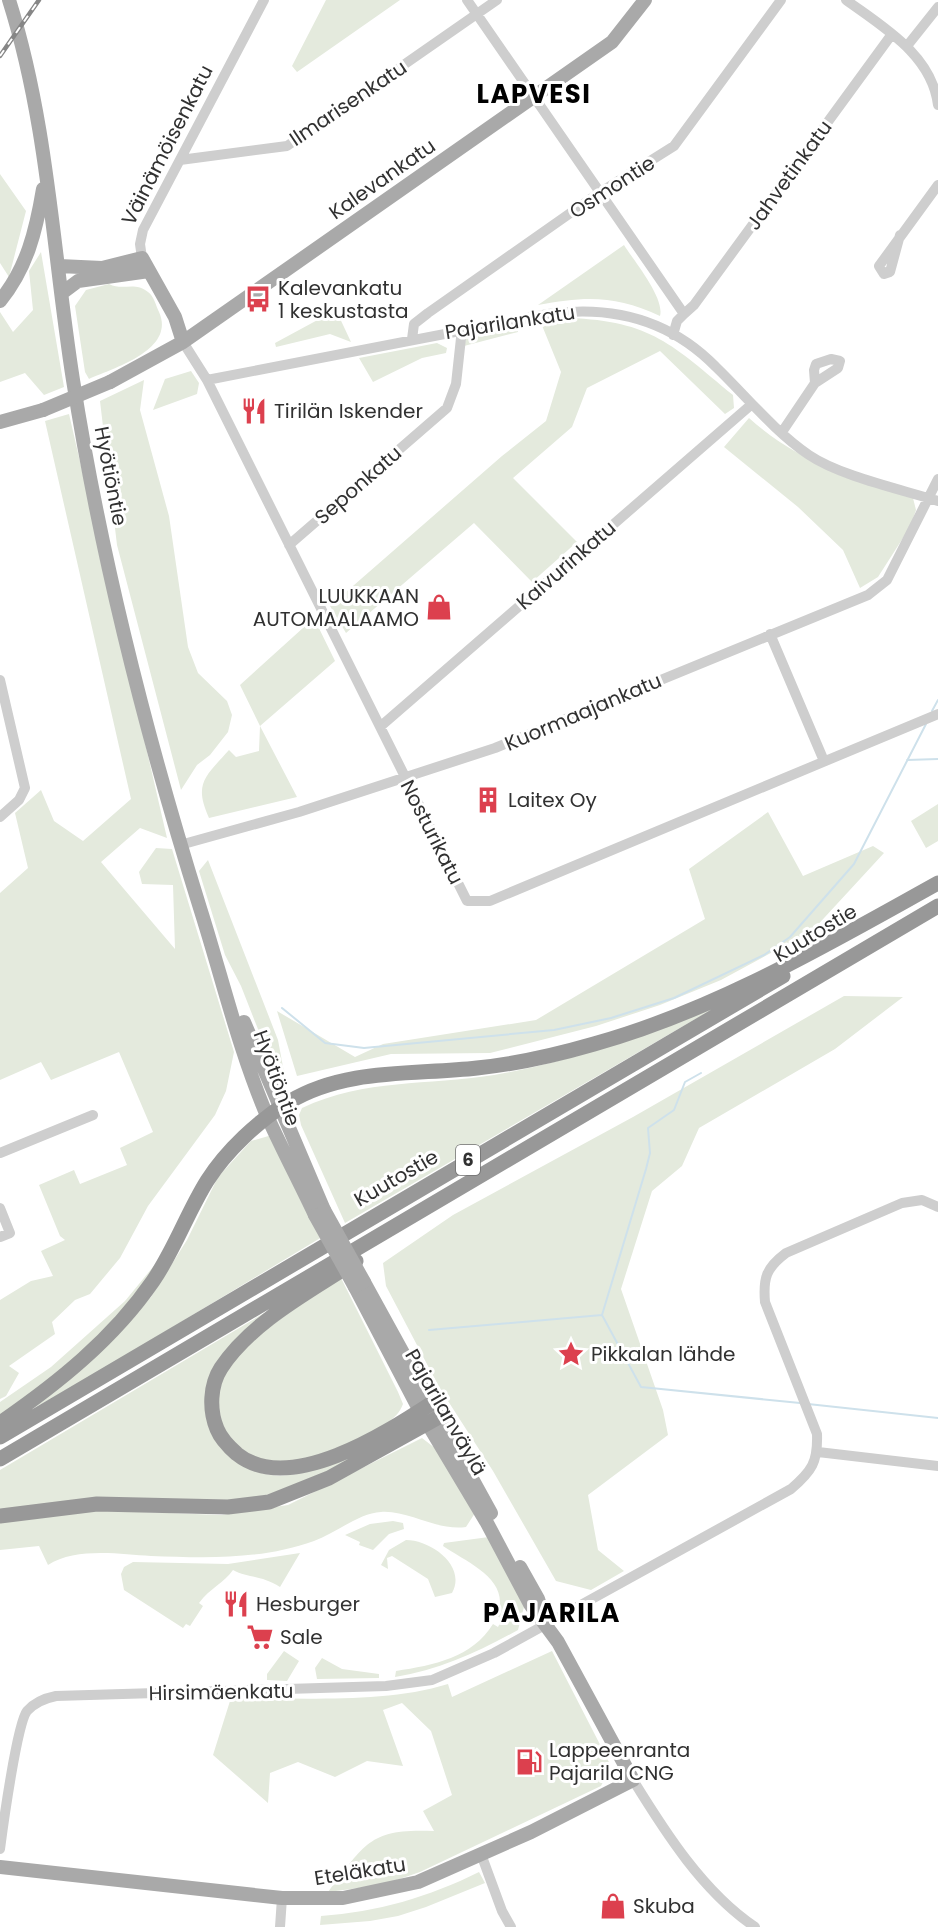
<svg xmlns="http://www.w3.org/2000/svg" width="938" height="1927" viewBox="0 0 938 1927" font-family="Poppins,sans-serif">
<rect width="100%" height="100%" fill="#fff"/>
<path fill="#e4eadd" d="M326,0h74l-103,72 -5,-6z
M0,174l26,37 -17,66 -9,-14z
M624,245c10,16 41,53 36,71 -44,-21 -75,-20 -122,-11z
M41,252l23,135 -20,8 -19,-22 -25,9v-70l13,20 20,-22 -4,-39z
M109,284c14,7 26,-3 39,8 6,4 8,14 11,20 17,38 -45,56 -70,67l-4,-7 -10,-66 11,-16z
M336,310l15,32 -21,-8 -54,13 -1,-4z
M569,318c83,3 103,27 164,77l1,13 -9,6 -65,-63 -73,37 -15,39 -59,51 64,64 -45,40 -58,-59 -128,110 -16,-27 172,-150 44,-35 15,-49 -20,-49z
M517,325l1,7 -54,14 2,-8 6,-5z
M437,343l10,5 -1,5 -24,5 -49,24 -14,-24z
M191,371l8,12 -2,11 -44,16 12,-31z
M144,380l-4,30 29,106 19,131 10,26 29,28 5,14 -4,17 -18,23 -13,10 -16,25 -64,-245 -17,-144z
M69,414l98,424 -27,-10 -39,34 74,87 -2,-64 -31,-1 -3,-12 17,-24 16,1 62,203 -8,39 -11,24 -67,91 -28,52 -30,36 -15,6 -23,22 3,12 -46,32 10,7 -13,23 -6,3v-99l31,-19 22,-5 -12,-25 24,-11 -5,-4 -21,-51 35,-15 6,14 47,-19 -7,-17 33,-16 -34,-80 -68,28 -10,-18 -41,18v-187l28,-25 -13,-55 26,-23 13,31 29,20 48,-42 -86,-378z
M749,418c48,43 103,61 164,80l3,12 -6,17 -32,50 -18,11 -17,-38 -45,-43 -74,-60z
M314,618l21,43 -75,65 37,71 -88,21c-16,-35 -3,-42 20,-68l7,7 23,-6 1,-25 -20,-41z
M938,804v37l-12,7 -15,-27z
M768,812l35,64 70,-30 11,7 -71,77 -92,50 -61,25 -64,21 -106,27 -99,1 -94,22 -20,-65 78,46 28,-13 153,-24 169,-101 -16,-50z
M208,860l70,180 8,43 -12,-13 -33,-84 -16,-31 -26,-84z
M844,996l59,1 -68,52 -136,79 -17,38 -30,25 -31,98 42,121 5,25 -80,60 10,55 26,21 -33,19 -35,-9 -63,-110 -54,-84 -53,-101 -3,-23 70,-48 180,-98z
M716,1007l-371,216 -44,-98 -2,-10 3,-7c64,-30 125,-22 192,-33 77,-13 149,-40 222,-68z
M272,1135l50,102 -237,143 -71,39 137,-122 36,-57 31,-63 33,-36z
M162,1256c-19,28 -38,57 -62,80 -31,30 -66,55 -100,81v-15l51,-35 74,-66z
M341,1278l57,114 5,12c-6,17 -26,25 -41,33 -11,5 -22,13 -33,17 -42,14 -101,13 -110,-41 -3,-18 3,-38 14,-52 24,-30 76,-61 108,-83z
M303,1290l-76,61 -20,62c9,11 37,52 47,57 36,19 99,-15 134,-29l-101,50 -52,10 -146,-2 -89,11v-40z
M422,1438l18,14 35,61 -9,14c-30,4 -58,-17 -85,-15 -22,1 -45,21 -67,29 -53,19 -107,17 -163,15 -31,-2 -76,-9 -103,9l-9,-19 -39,4v-27l90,-13 131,5 67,-10z
M393,1521l10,2 1,6 -15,5 -16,16 -14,-5 1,-3 -15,-7 25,-11z
M489,1537l36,66 -7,27c-40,22 -78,40 -123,47l1,-6c38,-6 76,-13 97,-47l5,3 4,-8 -5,-3c15,-36 -29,-53 -54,-70l1,-3z
M406,1540c25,0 61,26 46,53l-17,4 -7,-18 -36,-23 -5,2 1,11 -7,-4 8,-15z
M300,1553l-20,34c-19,-12 -32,-9 -47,-17 -9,13 -23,18 -34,33l4,3 -13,20 -4,-2 -3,4 -59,-38 -3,-16 3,-7 9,-5 95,2z
M284,1651l15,10 -12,20 -20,-1v-6z
M552,1651l59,115 -10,20 -181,86 -38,13 -54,7c37,-48 41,-64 106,-61l-11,-20 29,-16 -21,-64 -29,-28 -19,7 20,56 -36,-5 -32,16 -37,-15 -28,11 -2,30 -55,-48 17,-54 7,-2c67,-2 147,5 211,-15l4,13z
M322,1658l20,11 37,5v4l-62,1 -2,-11z
M479,1872l6,11 -59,24 -28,9 -28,5 -50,4 1,-9c56,-4 108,-19 158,-44z"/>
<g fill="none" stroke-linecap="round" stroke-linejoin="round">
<path stroke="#cee1eb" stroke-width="2" d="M932,711l6,-11
M907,760l31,-1
M282,1008l43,35 39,5 190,-18 57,-12 63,-20 90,-43 26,-18 64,-73 72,-140
M701,1073l-16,9 -11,28 -26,18 2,25 -4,16 -44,146 39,72 159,16
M429,1330l173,-15
M808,1404l130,14"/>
<path stroke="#cecece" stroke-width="10" d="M467,0l217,314 -7,7 -4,14
M846,0c37,27 86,55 92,105
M907,46l31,-39
M180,160l107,-14 210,-146
M900,235l-10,37 -6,2 -5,-8 59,-81
M142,258l-2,-14 3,-14 121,-230
M684,314l10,-9 198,-271
M412,339l2,-15 14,-11 168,-118 78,-49 107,-146
M183,342l24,38 260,521h23l448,-187
M207,380l341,-66c64,-9 122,6 168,53 30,29 58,64 93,88 31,21 91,34 129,46
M782,432l33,-49 23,-15 2,-7 -9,-2 -15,5 -2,6 1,13
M289,545l158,-137 9,-24 6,-55
M770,634l54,127
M0,680l25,108 -6,12 -19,17
M381,726l371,-322
M180,845l119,-33 196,-64 373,-153 19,-15 51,-101
M0,1153l93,-38
M0,1208l10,25 -10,4
M818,1452l120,14
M633,1780c32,52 70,112 122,147
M0,1849c3,-23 17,-125 27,-138 8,-9 19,-13 29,-15l330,-10 46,-6 62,-27 297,-164c21,-18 27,-27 26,-55l-52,-132c-2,-24 1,-34 21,-49l116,-50 20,-3 16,7
M481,1854l21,57 9,16
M280,1927l2,-29"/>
<path stroke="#a9a9a9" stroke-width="14" d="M9,0c39,123 44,253 64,380 28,178 73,355 127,528 22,69 39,143 68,210 15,33 32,65 47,97
M59,266l43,2 40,-10 33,59 8,25
M62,293l16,-12 71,-10
M0,301c27,-33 36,-70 43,-112
M110,382l73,-40 429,-300 33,-42
M0,422l43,-12
M244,1022l80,188
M364,1282l127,231
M520,1567l18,32 6,18
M0,1867l282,31h61l75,-16 113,-50 102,-52 -75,-138 -28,-38 -43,-81 -67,-112 -65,-124"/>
<path stroke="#989898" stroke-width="15" d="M356,1261c-45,30 -104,60 -135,107 -11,17 -12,42 -4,61 4,10 12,18 20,25 52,42 149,-21 195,-51
M0,1423c58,-40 113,-84 153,-142 22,-32 34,-68 54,-100 19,-30 52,-61 82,-79 56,-34 125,-27 188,-34 39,-4 79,-13 117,-24 122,-34 234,-100 344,-161
M0,1437l783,-461
M0,1459l938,-553
M0,1516l97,-12 131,3 41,-5 60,-24 110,-61"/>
<g stroke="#868686" stroke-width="4.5">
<path id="rail" d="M0,56l39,-56"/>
</g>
<use href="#rail" stroke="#fff" stroke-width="2" stroke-dasharray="7" stroke-linecap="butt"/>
<path stroke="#a9a9a9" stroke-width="14" d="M43,410l67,-28
M324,1210l40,72
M315,1215l40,72"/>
</g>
<defs>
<g id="bus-bare" transform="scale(2.07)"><path d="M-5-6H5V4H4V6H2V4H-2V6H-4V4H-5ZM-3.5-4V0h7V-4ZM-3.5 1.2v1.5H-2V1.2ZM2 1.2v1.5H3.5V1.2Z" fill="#dc404e" stroke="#fff" stroke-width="2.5" paint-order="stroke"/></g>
<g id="restaurant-bare" transform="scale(2.07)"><path d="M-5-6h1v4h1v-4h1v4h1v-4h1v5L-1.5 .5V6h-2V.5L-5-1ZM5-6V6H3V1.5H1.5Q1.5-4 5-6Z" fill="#dc404e" stroke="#fff" stroke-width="2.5" paint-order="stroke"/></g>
<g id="shop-bare" transform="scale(2.07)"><path d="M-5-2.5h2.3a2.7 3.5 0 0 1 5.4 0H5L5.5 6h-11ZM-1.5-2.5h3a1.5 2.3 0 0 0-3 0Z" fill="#dc404e" stroke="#fff" stroke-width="2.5" paint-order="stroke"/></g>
<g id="building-bare" transform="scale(2.07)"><path d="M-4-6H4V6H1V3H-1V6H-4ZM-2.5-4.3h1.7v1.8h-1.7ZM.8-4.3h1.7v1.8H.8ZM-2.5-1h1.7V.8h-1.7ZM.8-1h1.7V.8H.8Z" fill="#dc404e" stroke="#fff" stroke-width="2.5" paint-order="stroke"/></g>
<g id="sight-bare" transform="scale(2.07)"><path d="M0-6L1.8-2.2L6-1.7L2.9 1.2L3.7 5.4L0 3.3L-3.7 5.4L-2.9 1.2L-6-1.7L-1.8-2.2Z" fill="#dc404e" stroke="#fff" stroke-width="2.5" paint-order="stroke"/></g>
<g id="supermarket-bare" transform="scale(2.07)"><path d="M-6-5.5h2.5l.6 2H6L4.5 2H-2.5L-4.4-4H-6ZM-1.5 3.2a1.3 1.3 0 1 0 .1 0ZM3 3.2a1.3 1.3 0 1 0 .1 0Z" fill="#dc404e" stroke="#fff" stroke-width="2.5" paint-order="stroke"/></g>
<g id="fuel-bare" transform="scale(2.07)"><path d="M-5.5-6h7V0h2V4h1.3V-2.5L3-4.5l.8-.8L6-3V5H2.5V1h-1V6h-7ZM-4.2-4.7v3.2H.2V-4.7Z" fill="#dc404e" stroke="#fff" stroke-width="2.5" paint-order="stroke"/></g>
</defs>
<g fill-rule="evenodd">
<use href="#bus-bare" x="258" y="299"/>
<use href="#restaurant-bare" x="254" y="411"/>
<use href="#shop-bare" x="439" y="607"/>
<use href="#building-bare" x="488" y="800"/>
<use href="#sight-bare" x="571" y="1354"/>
<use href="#restaurant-bare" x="236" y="1604"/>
<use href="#supermarket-bare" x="260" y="1637"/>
<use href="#fuel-bare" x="529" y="1762"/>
<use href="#shop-bare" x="613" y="1906"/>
</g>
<g text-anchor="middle" stroke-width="6" stroke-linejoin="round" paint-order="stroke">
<rect fill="#fff" stroke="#6f6f6f" stroke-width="1.5" x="456" y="1145" width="24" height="30" rx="4.5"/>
<g font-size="18" font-weight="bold" fill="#313131">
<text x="468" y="1166">6</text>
</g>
<g font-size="20" fill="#313131" stroke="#fff">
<text transform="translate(348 103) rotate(-34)" y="7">Ilmarisenkatu</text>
<text transform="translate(167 145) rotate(-63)" y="7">Väinämöisenkatu</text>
<text transform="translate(789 175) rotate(-54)" y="7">Jahvetinkatu</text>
<text transform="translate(382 179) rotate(-35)" y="7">Kalevankatu</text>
<text transform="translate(612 187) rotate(-33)" y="7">Osmontie</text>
<text transform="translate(510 322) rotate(-9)" y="7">Pajarilankatu</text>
<text transform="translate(111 476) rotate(79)" y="7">Hyötiöntie</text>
<text transform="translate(358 485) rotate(-41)" y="7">Seponkatu</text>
<text transform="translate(566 565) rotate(-41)" y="7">Kaivurinkatu</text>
<text transform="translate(583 712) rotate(-23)" y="7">Kuormaajankatu</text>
<text transform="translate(432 832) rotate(63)" y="7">Nosturikatu</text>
<text transform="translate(815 933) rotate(-31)" y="7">Kuutostie</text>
<text transform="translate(277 1078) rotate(70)" y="7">Hyötiöntie</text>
<text transform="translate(396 1178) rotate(-30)" y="7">Kuutostie</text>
<text transform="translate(446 1412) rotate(60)" y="7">Pajarilanväylä</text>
<text transform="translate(221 1692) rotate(-1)" y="7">Hirsimäenkatu</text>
<text transform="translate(360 1871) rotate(-9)" y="7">Eteläkatu</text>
</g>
<g font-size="20" fill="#313131" stroke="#fff" text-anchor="start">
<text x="278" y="295">Kalevankatu<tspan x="278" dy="23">1 keskustasta</tspan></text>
<text x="274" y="418">Tirilän Iskender</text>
<text x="419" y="603" text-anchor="end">LUUKKAAN<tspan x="419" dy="23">AUTOMAALAAMO</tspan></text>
<text x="508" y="807">Laitex Oy</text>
<text x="591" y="1361">Pikkalan lähde</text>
<text x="256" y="1611">Hesburger</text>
<text x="280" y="1644">Sale</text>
<text x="549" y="1757">Lappeenranta<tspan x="549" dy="23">Pajarila CNG</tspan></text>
<text x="633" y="1913">Skuba</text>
</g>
<g font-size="26" font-weight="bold" letter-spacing="1.5" fill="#000" stroke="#fff">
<text x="534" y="103">LAPVESI</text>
<text x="552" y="1622">PAJARILA</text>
</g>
</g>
</svg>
